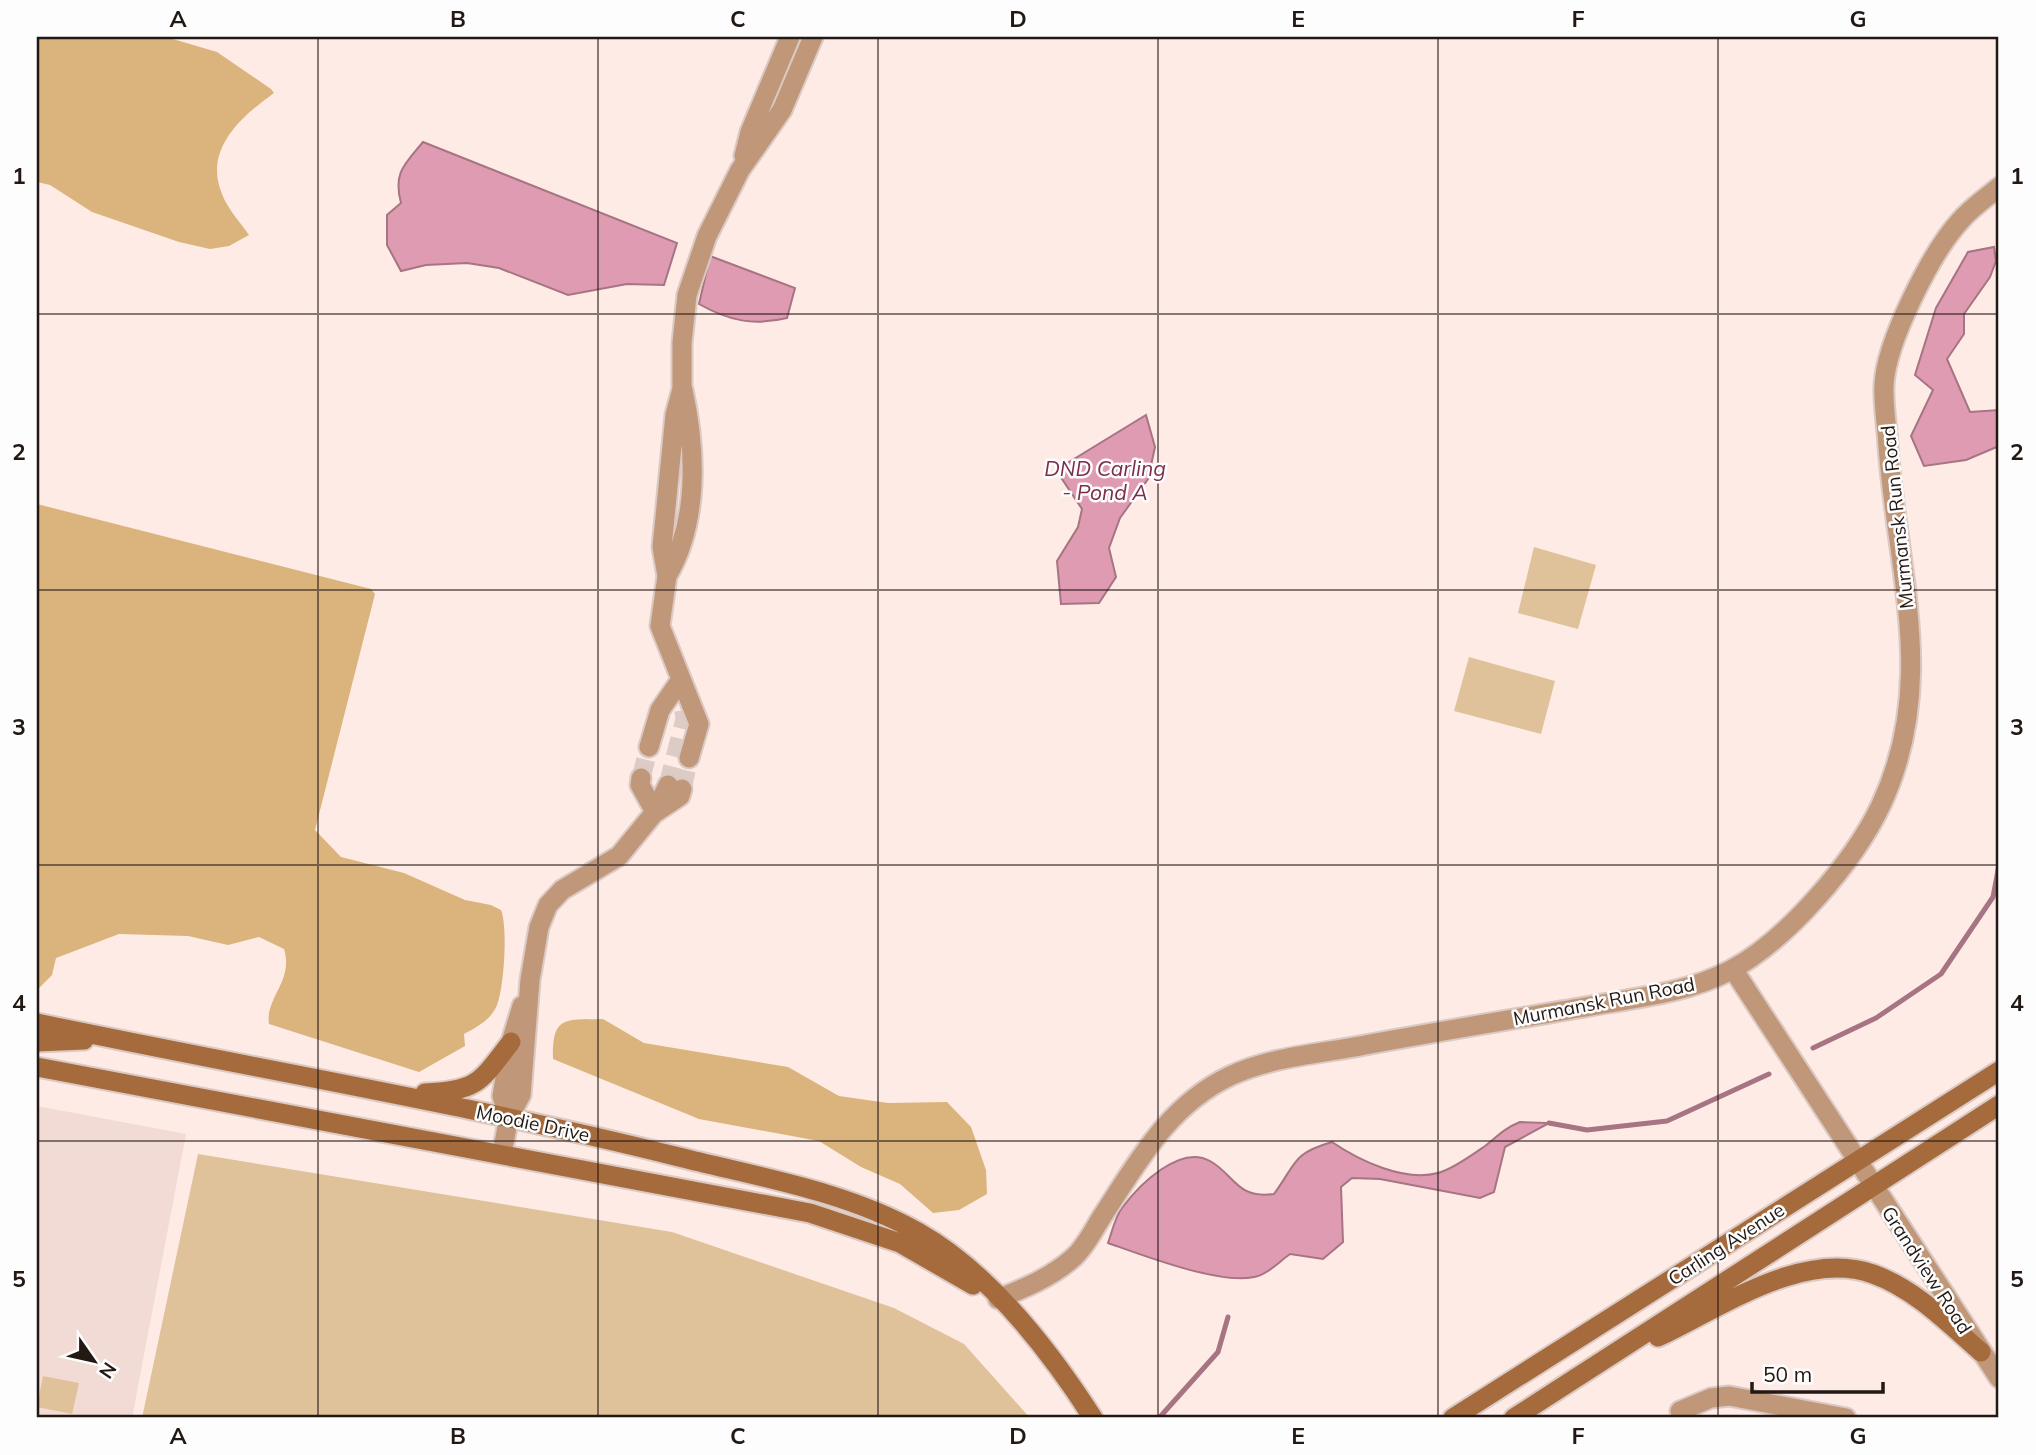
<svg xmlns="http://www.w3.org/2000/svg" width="2036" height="1455" viewBox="0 0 2036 1455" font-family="Mulish,sans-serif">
<rect width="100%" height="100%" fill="#feebe6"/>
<path fill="#f2dbd4" d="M37,1106l149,28 -54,284h-95z"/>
<path fill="#dfc299" d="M1534,547l62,18 -18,64 -60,-16z
M1469,657l86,24 -14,53 -87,-23z
M198,1154l474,78 222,76 70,36 66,74h-888z
M43,1376l36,7 -7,31 -35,-7z"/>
<path fill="#dab47c" d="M37,37h129l51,15 54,37 3,4c-32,23 -71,56 -52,101 5,14 18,28 27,41l-20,11 -19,3 -31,-7 -87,-30 -42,-27 -13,-3z
M37,504l334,85 4,5 -60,236 26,27 63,16 61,27 26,5 10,5c7,17 3,78 -4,95 -6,15 -20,22 -33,29l1,12 -46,26 -150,-48c-4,-26 25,-43 15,-75l-25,-12 -31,8 -40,-9 -69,-2 -63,24 -4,17 -15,15z
M603,1019l41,24 144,24 51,29 49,7 59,-1 24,25 15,43 1,24 -28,16 -26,3 -33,-29 -39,-17 -42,-26 -120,-22 -146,-60c-1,-44 12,-39 50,-40z"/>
<path fill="#df9bb1" stroke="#a67482" stroke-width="2" d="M423,142l254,101 -13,42 -37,-1 -59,11 -69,-27 -32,-5 -41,2 -25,6 -14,-26v-30l14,-12c-8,-30 3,-38 22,-61z
M1994,247l2,14 -6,16 -26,37v20l-17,25 23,53 29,-2v36l-33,14 -42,6 -13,-30 22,-46 -18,-15 21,-67 32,-56z
M710,256l85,32 -8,30c-33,8 -58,3 -88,-14z
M1146,415l9,32 -7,32 -28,39 -11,30 7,29 -17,26 -38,1 -4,-43 21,-34 4,-18 -26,-39z
M1520,1122l29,1 -44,24 -11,45 -14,6 -100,-19 -28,-1 -11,9 2,55 -20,17 -33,-5c-10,7 -23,21 -36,23 -34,8 -112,-22 -146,-34 4,-11 7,-26 14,-35 17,-23 58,-64 88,-47 25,14 26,38 64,33 23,-31 17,-40 58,-52 28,19 72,40 106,31 15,-4 34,-18 47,-27 13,-10 18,-17 35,-24z"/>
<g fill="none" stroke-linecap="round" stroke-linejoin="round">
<path stroke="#a67482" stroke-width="5" d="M1813,1048l63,-30 65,-44 52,-77 6,-32
M1549,1123l38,7 80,-9 102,-47
M1159,1418l59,-66 10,-35"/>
<path stroke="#ddcbc6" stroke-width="19" stroke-dasharray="19 10" stroke-linecap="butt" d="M641,778l8,-31
M668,785l17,-66 -4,-32
M682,789l7,-31"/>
<g stroke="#dbc9c4" stroke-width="23">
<path id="minor" d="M744,156l6,-24 40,-95
M667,576c32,-54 29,-126 16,-186
M649,747l11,-37 20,-29
M689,758l10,-34 -39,-98 7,-50 -5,-29 4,-40 9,-92 7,-26v-46l5,-48 20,-59 33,-66 42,-60 31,-73
M641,778l-1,7 15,27
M656,812l24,-16 2,-7
M1733,969l266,409
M509,1117l-7,-21 9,-54 11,-36
M502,1153l7,-36 12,-22 9,-115 9,-53 9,-22 14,-15 57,-34 36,-44 13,-27
M998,1299c27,-11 54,-22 76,-42 12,-11 20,-28 29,-42 36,-55 66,-110 127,-139 43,-20 90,-22 135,-31 71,-13 143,-25 214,-37 49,-9 107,-14 152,-38 56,-30 123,-108 150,-165 57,-122 16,-233 7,-359 -1,-20 -5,-41 -4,-61 2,-43 47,-132 76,-164 11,-13 26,-23 39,-34
M1680,1411l31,-13 18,-2 117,22"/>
</g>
<g stroke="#dbc9c4" stroke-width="23">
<path id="secondary" d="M37,1023c214,45 430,81 642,134 79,20 167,34 239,75 71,40 132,119 175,186
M37,1042l47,-2
M37,1067l773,146 90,30 73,42
M425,1093c53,-2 55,-11 86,-51
M1658,1337c62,-29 145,-88 215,-63 42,15 75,49 108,78
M1453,1418l546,-347
M1514,1418l485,-313"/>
</g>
<use href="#minor" stroke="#c19779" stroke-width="19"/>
<use href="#secondary" stroke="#a66b3c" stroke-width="19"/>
</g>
<path fill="none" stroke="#221814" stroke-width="2" stroke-opacity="0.55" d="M318,37v1381M598,37v1381M878,37v1381M1158,37v1381M1438,37v1381M1718,37v1381M37,314h1962M37,590h1962M37,865h1962M37,1141h1962"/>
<g text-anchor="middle" stroke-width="5" stroke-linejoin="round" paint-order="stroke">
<g font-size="19" fill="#221814" stroke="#fdfdfd">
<text transform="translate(1897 517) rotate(-96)" y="7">Murmansk Run Road</text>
<text transform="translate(1604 1001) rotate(-11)" y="7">Murmansk Run Road</text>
<text transform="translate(533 1123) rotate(12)" y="7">Moodie Drive</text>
<text transform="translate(1726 1244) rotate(-33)" y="7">Carling Avenue</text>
<text transform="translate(1927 1270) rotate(57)" y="7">Grandview Road</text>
</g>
<g font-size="21" font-style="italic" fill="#7c2d4d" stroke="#fdfdfd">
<text x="1105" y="476">DND Carling<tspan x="1105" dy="24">- Pond A</tspan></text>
</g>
</g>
<rect width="2036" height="1455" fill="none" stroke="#fdfdfd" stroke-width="77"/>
<g transform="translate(94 1361) rotate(124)" stroke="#fdfdfd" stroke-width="5" paint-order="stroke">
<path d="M0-5L12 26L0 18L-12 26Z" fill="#221814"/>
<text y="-10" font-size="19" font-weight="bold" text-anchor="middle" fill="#221814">N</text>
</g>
<path d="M1752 1382v10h131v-10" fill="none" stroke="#221814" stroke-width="3.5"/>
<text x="1763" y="1382" font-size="21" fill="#221814" stroke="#fdfdfd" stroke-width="5" paint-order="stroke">50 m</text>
<rect x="38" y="38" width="1959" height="1378" fill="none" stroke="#221814" stroke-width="2.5"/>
<g font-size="23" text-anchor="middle" font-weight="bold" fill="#221814">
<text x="178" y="27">A</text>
<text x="458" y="27">B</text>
<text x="738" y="27">C</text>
<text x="1018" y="27">D</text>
<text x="1298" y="27">E</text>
<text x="1578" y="27">F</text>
<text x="1858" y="27">G</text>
<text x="19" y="184">1</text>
<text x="2017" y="184">1</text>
<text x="19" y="460">2</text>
<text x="2017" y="460">2</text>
<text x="19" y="735">3</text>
<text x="2017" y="735">3</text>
<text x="19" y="1011">4</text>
<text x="2017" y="1011">4</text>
<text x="19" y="1287">5</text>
<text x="2017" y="1287">5</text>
<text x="178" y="1444">A</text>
<text x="458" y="1444">B</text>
<text x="738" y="1444">C</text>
<text x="1018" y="1444">D</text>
<text x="1298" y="1444">E</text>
<text x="1578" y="1444">F</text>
<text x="1858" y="1444">G</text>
</g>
</svg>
